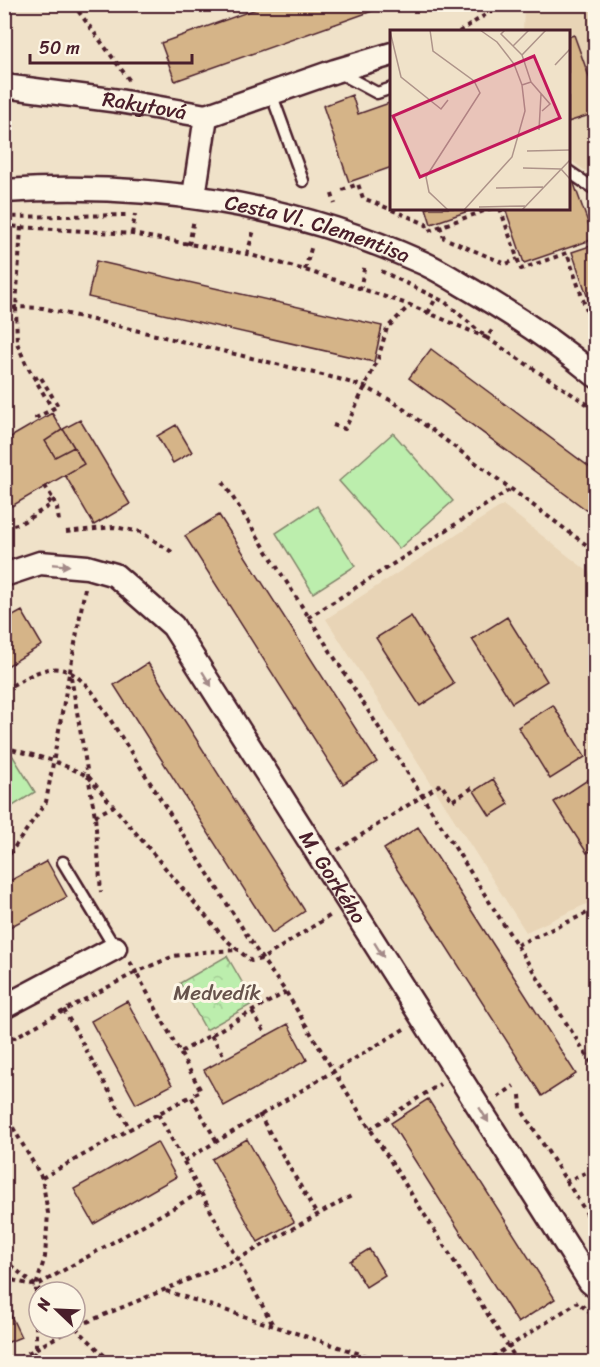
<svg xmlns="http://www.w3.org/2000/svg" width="600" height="1367" viewBox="0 0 600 1367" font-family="Sriracha,sans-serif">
<defs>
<pattern id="forest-crowns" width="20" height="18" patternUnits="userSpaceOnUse" patternTransform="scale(1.5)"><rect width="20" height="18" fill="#bceead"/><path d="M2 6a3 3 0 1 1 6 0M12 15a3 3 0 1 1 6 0" fill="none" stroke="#a3cc95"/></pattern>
</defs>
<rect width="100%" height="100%" fill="#f0e2c9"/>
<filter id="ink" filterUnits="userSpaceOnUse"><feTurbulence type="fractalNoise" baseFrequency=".0167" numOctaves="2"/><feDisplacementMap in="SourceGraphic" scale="12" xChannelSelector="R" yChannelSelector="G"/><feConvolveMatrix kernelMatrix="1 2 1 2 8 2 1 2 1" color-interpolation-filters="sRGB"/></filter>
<g filter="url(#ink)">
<path fill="#e8d4b6" d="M524,5h71v173l-26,-19 -1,-127h-45z
M503,505l92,72v323l-69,32 -200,-313z"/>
<path fill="url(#forest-crowns)" stroke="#83866c" stroke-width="1.5" d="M227,956l27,47 -48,27 -26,-47z"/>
<path fill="#bceead" stroke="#83866c" stroke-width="1.5" d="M393,433l60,68 -54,48 -60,-68z
M317,506l38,60 -42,27 -37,-60z
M9,750l26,42 -30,19v-58z"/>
<path fill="#d5b488" stroke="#4a1f2b" stroke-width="1.5" d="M270,4h122l-217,77 -14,-38z
M574,35l22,61v17l-28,9v-85z
M352,95l6,19 34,-12v65l-43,15 -26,-76z
M573,181l21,58 -70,24 -19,-55h63v-25z
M426,208h51l-46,16z
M596,244v65l-4,1 -20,-58z
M96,261l286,65 -8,36 -286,-65z
M431,349l165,123v45l-187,-139z
M52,413l10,17 -17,11 10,16 19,-10 10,17 -72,42 -8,-13v-52z
M80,420l50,84 -36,21 -29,-50 19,-11 -21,-35z
M176,425l16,27 -19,11 -16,-27z
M63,429l11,18 -19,10 -10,-16z
M219,515l158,247 -34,22 -158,-248z
M22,611l20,34 -38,23v-47z
M411,616l43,68 -34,22 -44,-68z
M507,617l40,64 -35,22 -40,-64z
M148,663l157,248 -33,22 -158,-248z
M553,705l32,52 -35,22 -32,-52z
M493,779l16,25 -19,12 -16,-25z
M589,779l7,11v58l-9,5 -33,-51z
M418,827l158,247 -34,22 -158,-247z
M47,861l20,36 -63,33v-46z
M127,1001l45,84 -36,19 -45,-83z
M288,1024l19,36 -83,46 -20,-36z
M428,1099l127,200 -37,24 -127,-200z
M247,1139l47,83 -36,20 -46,-83z
M157,1142l19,35 -82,47 -20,-35z
M369,1249l16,26 -19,12 -16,-26z
M4,1301l17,36 -17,7z"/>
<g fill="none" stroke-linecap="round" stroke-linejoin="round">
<g stroke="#4a1f2b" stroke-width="15">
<path id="service" d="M338,72l39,21 15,-5
M271,93l32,88
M568,171l28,19
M63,862l52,86"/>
</g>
<g stroke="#4a1f2b" stroke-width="27">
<g id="minor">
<path id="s1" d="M4,86l115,15 87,15 -12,80"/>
<path d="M206,116l129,-45 57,-17"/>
<path id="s2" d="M4,191c143,-10 286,12 417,71 14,6 27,14 40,22 47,27 93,57 135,92"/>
<path id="s3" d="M4,575l36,-12 47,4 28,8 58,51 417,656 6,5"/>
<path d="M4,1007l111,-59"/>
</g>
</g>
<path stroke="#4a1f2b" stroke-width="4" stroke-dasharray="4.5 4.5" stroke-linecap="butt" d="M73,4l57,77
M4,11l17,-7
M459,32l43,-28
M342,190l16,-6 5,14 63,26 2,7 64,-23
M332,194l3,10
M500,208l21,61 46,-16 22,64 7,-2
M4,217l123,-2
M4,226l128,8 115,20 58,16 105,35 77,33 7,-11
M440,226l4,12 62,26 12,-5
M21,227l-5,80 1,36 9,21 26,44
M132,234l3,-20
M189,245l5,-26
M247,254l7,-24
M305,270l7,-25
M381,271l64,31 42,36 109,72
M360,290l5,-26
M4,311l12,-4 27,1 296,71 26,8 29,15 202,150
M428,313l8,-15
M34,379l6,-3 18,30 -22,12 2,4
M333,425l12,4 33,-70 9,-31 23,-23
M223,482l368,580 5,10
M53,499l4,9 2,13
M13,525l8,-2 28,-17 -2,-3 6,-4 -8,-13
M66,532l48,-5 27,5 34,22
M85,588l-15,83 25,145 6,76
M308,618l203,-129
M4,690c38,-22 58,-36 90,4l168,265 24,33 48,80 184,290
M4,747l50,14 34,15 136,162 27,23 11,-2 69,-44
M95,816l17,-9
M338,850l103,-66 11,17 20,-13
M4,862l42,-60 23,-128
M517,945l79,-36
M130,962l6,10 38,-16 29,-4 36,-2
M64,1010l66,119 61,-33 26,46
M252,1012l15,24
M211,1035l14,23
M4,1043l132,-71 65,119 -10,5
M181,1052l105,-60
M520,1095l1,14 75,119
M498,1097l16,-11
M4,1112l38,66 6,35 -3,44 -9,29v62l-4,14
M158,1114l116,213
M259,1114l58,101
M370,1129l70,-45
M184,1161l220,-132
M42,1178l88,-49
M565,1182l31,-14
M4,1260l32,26 165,-94
M4,1278l32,8 5,6
M166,1291l219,71
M581,1305l15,13
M12,1362l61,-34
M111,1362l-36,-35 163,-68 115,-64
M485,1362l93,-60"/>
<use href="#service" stroke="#fcf5e5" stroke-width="10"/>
<use href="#minor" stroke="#fcf5e5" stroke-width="22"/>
</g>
<defs><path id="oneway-solid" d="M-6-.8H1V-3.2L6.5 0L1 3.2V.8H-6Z" transform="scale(1.5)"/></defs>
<g fill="#a38a88">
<use href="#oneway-solid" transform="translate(61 565) rotate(5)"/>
<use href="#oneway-solid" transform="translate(207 679) rotate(58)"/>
<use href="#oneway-solid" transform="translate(379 950) rotate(58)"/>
<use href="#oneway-solid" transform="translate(484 1115) rotate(58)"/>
</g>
</g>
<g text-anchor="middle" stroke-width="6" stroke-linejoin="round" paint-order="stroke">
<g font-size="21" fill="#4a1f2b" stroke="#fcf5e5">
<text dy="7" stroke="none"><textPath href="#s1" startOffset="142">Rakytová</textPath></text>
<text dy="7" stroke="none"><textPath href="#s2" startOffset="318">Cesta Vl. Clementisa</textPath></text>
<text dy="7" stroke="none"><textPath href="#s3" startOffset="489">M. Gorkého</textPath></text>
</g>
<g font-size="21" fill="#66534c" stroke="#fcf5e5">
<text x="217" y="1000">Medvedík</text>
</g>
</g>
<g transform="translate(390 30)">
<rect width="180" height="180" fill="#f0e2c9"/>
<path fill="none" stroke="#ae948a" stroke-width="1.5" d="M40,0l3,21 41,30 6,12 -54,84 3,15 19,18M115,0l-4,4 21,21M0,1l11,46 40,32 7,-9M123,16l16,-16M165,35l15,-16M141,52l19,22 -8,7M132,55l9,-3 -9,-27 24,-25M149,100l2,-36M137,121l43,-1M133,138l38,1 9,10M106,158l47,-1M89,177l46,-1M74,180l48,-53 13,-46 -3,-26 -8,-21 -17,-22 -17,-12M132,180l48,-50"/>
<path fill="#c2185b" fill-opacity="0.15" stroke="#c2185b" stroke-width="3" d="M144,26l26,62 -140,59 -27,-61z"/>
<rect width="180" height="180" fill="none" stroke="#4a1f2b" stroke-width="3"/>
</g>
<rect width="600" height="1367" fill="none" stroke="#fcf5e5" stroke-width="24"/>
<rect x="12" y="12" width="576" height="1343" fill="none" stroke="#4a1f2b" stroke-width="2" filter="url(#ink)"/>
<g transform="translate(57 1310) rotate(293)"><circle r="28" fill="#fcf5e5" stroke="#b59f9b" stroke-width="1.5"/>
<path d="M0-4.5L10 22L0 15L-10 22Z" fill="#4a1f2b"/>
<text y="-9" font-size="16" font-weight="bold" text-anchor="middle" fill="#4a1f2b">N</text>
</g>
<path d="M30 54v9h162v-9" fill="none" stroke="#4a1f2b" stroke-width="3"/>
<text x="39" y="54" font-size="18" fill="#4a1f2b" stroke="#fcf5e5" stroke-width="4.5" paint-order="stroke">50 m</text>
</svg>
